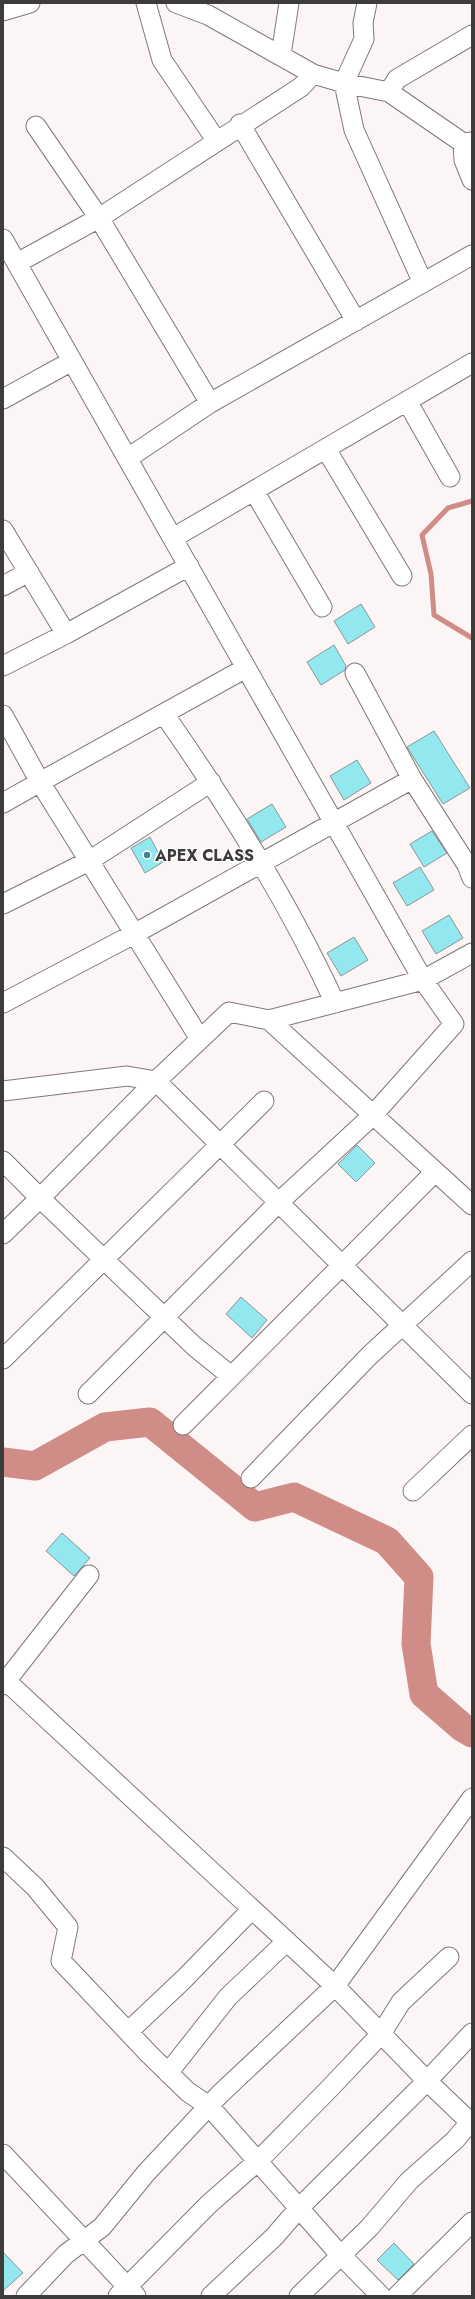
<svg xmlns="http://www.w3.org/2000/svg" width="475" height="2299" viewBox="0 0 475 2299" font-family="Jost,sans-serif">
<rect width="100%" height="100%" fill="#fcf5f5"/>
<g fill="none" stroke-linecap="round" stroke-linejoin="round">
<path stroke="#d08d87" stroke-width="5" d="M472,501l-24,7 -26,27 9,39 3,41 38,23"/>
<path stroke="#d08d87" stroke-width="29" d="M3,1462l32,4 70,-39 45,-5 105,85 39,-10 93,44 32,36 -3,67 8,50 38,33 10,6"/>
</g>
<path fill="#93e7ef" stroke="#8e9595" d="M361,604l14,23 -27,17 -14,-23z
M334,645l12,21 -1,4 -24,15 -14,-23z
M434,731l36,57 -27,16 -36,-57z
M357,760l14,23 -27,17 -14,-24z
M272,804l14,23 -25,15 -14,-23z
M432,831l15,22 -23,14 -14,-23z
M150,837l13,25 -18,11 -14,-25z
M420,867l14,23 -27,16 -14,-23z
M449,915l14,23 -27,16 -14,-23z
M354,937l14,23 -27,16 -14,-23z
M357,1145l18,18 -19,19 -18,-18z
M241,1297l26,23 -15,18 -26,-24z
M62,1533l28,25 -16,18 -28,-25z
M394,2243l20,21 -16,16 -21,-20z
M3,2252l20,21 -20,18z"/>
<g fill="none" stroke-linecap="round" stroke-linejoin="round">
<g stroke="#7e7878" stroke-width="21">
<path id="minor" d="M146,3l16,57 54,80
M176,3l32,12 105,59 31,9 45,9 74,51 9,-1
M367,3l-4,20 1,16 -20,44 10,47 69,153
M3,11l27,-8
M281,55l8,-52
M389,92l8,-13 75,-44
M240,124l116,197
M36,126l63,92 111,185
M463,143l1,17 8,20
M3,239l420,741 -154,40
M17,263l82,-45 202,-131 12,-13
M3,399l69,-38
M407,401l43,76
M326,449l76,127
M128,458l82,-55 262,-148
M254,491l68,116
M3,530l63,104
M173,538l299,-175
M3,586l26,-14
M3,666l63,-32 123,-68
M355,673l57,106
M164,714c64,92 124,187 171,289
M3,715l37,67 -37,21
M3,904l86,-43 122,-79
M3,1003l131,-69 278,-155 55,86 5,13
M200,1039l-160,-257 206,-114
M3,1091l124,-15 29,5 316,313
M3,1161l37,37 -37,36
M3,1359l261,-258
M231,1376l-37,-30 -154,-148 116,-117 73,-69 40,8 203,185
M88,1394l190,-191 95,-88 81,-91 -31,-44 49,-27
M183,1425l252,-253
M251,1478l119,-123 102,-94
M413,1491l59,-56
M3,1678l332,308 92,95 45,-48
M3,1685l86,-110
M3,1857l32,30 33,40 -7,34 88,93 39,38 21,14 126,143 46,47
M128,2032l56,-53 68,-70
M168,2073l60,-76 59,-56
M3,2154l133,142
M26,2296l40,-42 36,-27 44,-54 74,-79 115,-108 137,-188
M118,2296l91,-92 50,-44 71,-72 51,-54 20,-32 48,-45
M211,2296l63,-59 26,-30 127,-126 45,43
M299,2296l70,-68 40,-47 46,-41 17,-20
M397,2296l75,-74"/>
</g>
<use href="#minor" stroke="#fff" stroke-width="19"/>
</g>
<circle fill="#3e868d" stroke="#fff" stroke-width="1.5" cx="147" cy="855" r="4"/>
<g text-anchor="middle" stroke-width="3" stroke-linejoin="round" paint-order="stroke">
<g font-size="16" font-weight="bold" fill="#3e3c3b" stroke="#fff" text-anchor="start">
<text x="155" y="861">APEX CLASS</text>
</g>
</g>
<rect width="475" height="2299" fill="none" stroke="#3e3c3b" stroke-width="8"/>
</svg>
